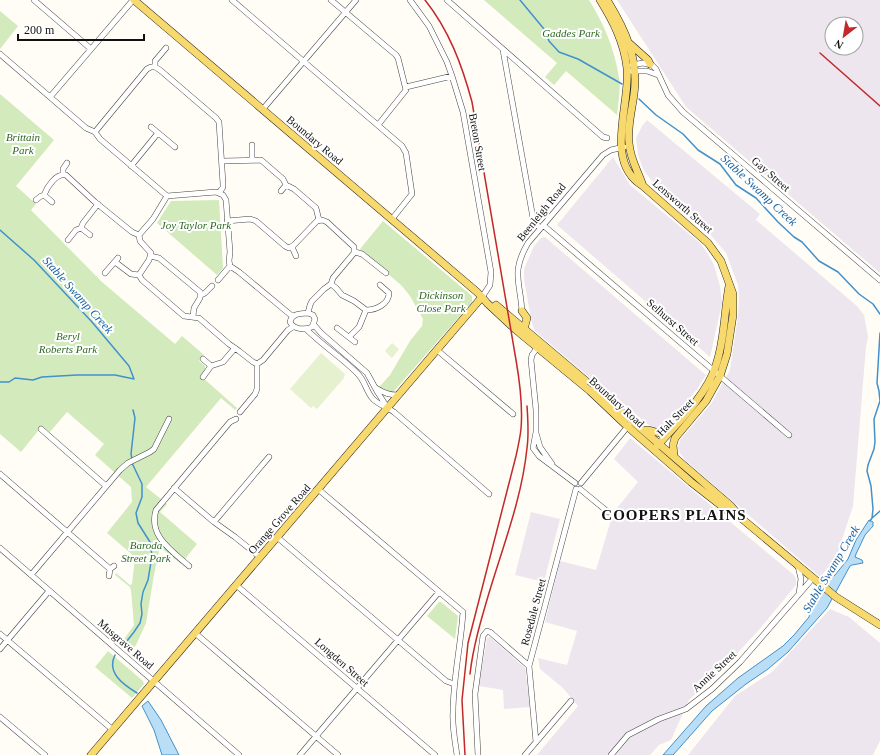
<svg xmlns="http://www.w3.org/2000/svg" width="880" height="755" viewBox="0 0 880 755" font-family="'Times New Roman',serif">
<rect width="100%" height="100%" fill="#fffdf5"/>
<path fill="#eee6ef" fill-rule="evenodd" d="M617,0h263v273l-194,-166zM832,24h24v24h-24z
M647,120l113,94 -5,7 1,-1 101,86 7,9 4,22 -2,10 -13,159 -17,52 -16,19 -135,-117 -5,-7 -2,-5 2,-8 31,-36 19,-34 8,-54 1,-18 -1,-13 -12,-32 -17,-20 -52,-46 -13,-16 -6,-16 -2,-17 6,-12z
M613,157l17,28 70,58 8,11 6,11 6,21 2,17 -12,54 -153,-132z
M545,237l161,138 -9,14 -32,39 -5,2 -13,-6 -32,-28 -13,-8 -68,-58 -3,-11 -7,-40v-10l10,-23 7,-8z
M630,438l164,137 2,4v6l-38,46 -29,31 -40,38 -18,40 -12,5 -9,10h-113l41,-49 -15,-18 -23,-19 -2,-11 29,7 10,-34 -32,-9 15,-61 36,9 17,-57 25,-31 -24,-23z
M531,512l29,7 -16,63 -29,-7z
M830,609l19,8 31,26v98l-7,14h-185l47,-59 37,-24z
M490,637l35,31 5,39 -26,2 -1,-19 -24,-4 8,-48z"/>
<path fill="#d3eabd" d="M484,0h105c15,24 26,50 30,78 2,12 -1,25 -2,37l-51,-44 -12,14 -9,-8 12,-14z
M0,11l18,15 -18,23z
M0,94l54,46 -38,46 20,18 -5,6 71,72 73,62 7,-8 22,19 -5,6 6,5v3l-3,8 35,31 -2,2 -14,-12 -75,89 21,17 -7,8 37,32 -16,20 -21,-17 -6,28 -8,48 -10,22 -7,7 -9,-7 14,-20 -3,-35 -1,-3 -15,-12 1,-2 14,12 2,-1 3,-27 -28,-24 25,-31 -1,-15 -36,-32 9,-11 -37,-32 -17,20 -8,-6 -21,26 -21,-18z
M219,200l4,68 -6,7 -60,-52 14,-22z
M383,221l89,75v6l-78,89 -8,1 -7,-5 11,-12 20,-34 12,-15 1,-7 -13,-23 -8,-10 -42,-37z
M439,602h2l17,14 -3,23 -28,-23z
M108,651l35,30 1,3 -12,14 -37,-31z"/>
<path fill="#e5f1cf" d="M392,343l7,6 -7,9 -7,-7z
M321,353l24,21 -1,4 -27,31 -4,-3 -2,2 -21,-19z"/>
<path fill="#badef6" stroke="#4191cd" d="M869,520l4,2v4l-8,9 -9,19 -1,3 7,3 1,3 -11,2 -2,1 -23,42 -39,44 -20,17 -22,15 -34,27 -39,44h-10l43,-49 32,-28 45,-32 11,-11 15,-18 6,-23 20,-19 13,-16 8,-19z
M148,701l13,19 18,35h-17l-8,-25 -12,-24z"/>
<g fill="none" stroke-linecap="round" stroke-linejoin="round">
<path stroke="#4191cd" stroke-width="1.5" d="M520,0l24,29 5,12 10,11 19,7 44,25
M639,99l17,16 27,19 15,16 22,14 16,21 20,13 22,24 16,15 8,5 17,19 19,11 21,22 14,10 7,10
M0,230l34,30 58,62 37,44 5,13 -19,-4h-38l-35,2 -9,3 -18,-2 -6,4h-9
M132,459l-1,-5 4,-36 -2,-8
M872,518l8,-7
M870,521l2,-3 1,-9 -2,-23 -4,-15 1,-6 6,-16 1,-7 -1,-23 6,-18 -1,-10 -2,-8 3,-50
M123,646l11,-14 6,-9 2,-9 -1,-10 2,-12 5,-12 4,-24 -2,-14 -12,-19 -2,-10 6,-16v-13l-10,-21
M115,655c-9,18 9,30 22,38"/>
<g stroke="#444" stroke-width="6">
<path id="minor" d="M34,0l57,49
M232,0l170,146 4,7 6,41 -20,25
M331,0l65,55 2,3 8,32 -28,35
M410,0l19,26 18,36 5,14 11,36 28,160 -1,13 -8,12
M447,0l156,137 4,1
M503,50l30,168 2,5 5,5
M0,54l86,74 9,4
M632,65l11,-2 9,2 4,4 12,26 15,17 197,168
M155,67l5,3 56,48 3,4 4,62v3l-4,6
M155,67v-6l11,-13
M627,71h20l11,4
M406,87l46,-11
M50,97l83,-97
M263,109l93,-109
M151,127l24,20
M95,132l5,7 67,57 49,-4 7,3 3,5 4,52 -1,9 1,5 9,6 53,44
M95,132l52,-63 4,-2h4
M252,145v15
M223,161l38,-1 22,19 3,6 8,4 22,19 3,12
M131,166l27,-33
M63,174v-5l4,-6
M281,191l5,-6
M167,196l-14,23 -14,16 1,6 11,12 -2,7 -10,15 3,5 42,36 15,2 30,26 10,7 14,11 4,2 6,-4 25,-30 5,-3
M36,200l5,-4 3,-1
M52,202l-8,-7c3,-8 12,-22 22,-20l29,27 37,30 7,3
M227,221l23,-2 6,2 29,25 4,2 5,-3 23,-24 5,-1 5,2 27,25v6l-21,25 -2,6 -7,5 -12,12 -2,4 -2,8
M543,225l246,210
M81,228l9,7
M68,240l8,-10 5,-2 2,-5 15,-19
M292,247l4,9
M355,252l7,2 24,19
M150,256l9,2 41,34v6l-6,10 -1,8
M115,262l16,12 8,1
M105,273l13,-15
M218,280l12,-14
M331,284l5,4 6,7 12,6 12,9c10,0 23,-6 23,-17l-9,-8
M201,295l4,-2 7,-7
M522,311c-2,-30 -11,-39 6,-68l75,-88 8,-5 13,-3
M308,313l5,2 2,4 -3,8c-7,3 -18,3 -22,-5 2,-9 10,-8 18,-9z
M314,325l7,8 46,40 11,20 9,14
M337,328l18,14
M306,329c16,16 35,28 51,44 8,7 9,19 16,26 6,6 14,8 21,13l95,82
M349,337l10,-10 7,-17
M537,348l-5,7 -1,5 5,50v22l-3,16 6,8 36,27
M437,350l76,64
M203,359l8,7
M203,377l8,-11 12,-4 12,-14
M376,388c8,5 13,7 22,7
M240,412l15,-18 2,-5v-25
M41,429l65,57
M536,433l4,14 12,17
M0,474l110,95
M581,483l48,-58
M174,488l40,34 21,15 25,20
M318,489l145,123c-2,33 -10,67 -10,100 -1,14 2,29 4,43
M580,489l28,23
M214,522l55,-65
M277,537l169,144 8,3
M0,548l239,207
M189,566c-17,-15 -41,-30 -33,-56l74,-88 6,-3
M798,566l3,13 -2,15
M31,575l89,-105 8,-7 22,-11 4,-3 15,-30
M109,576l1,-7 4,-3
M236,585l199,170
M195,633l143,122
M0,634l113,96
M0,649l49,-58
M0,717l45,38
M536,742l-7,-76 47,-177
M300,755l139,-163
M478,755l-3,-61 8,-58 4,-5 3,1 39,34
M525,755l46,-54
M611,755l17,-20 31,-16 27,-10 26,-20 28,-27 73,-84"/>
</g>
<g stroke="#222" stroke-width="8">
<path id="major" d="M134,0l343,292 5,5 5,6 29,27 74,61 38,36 63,55 37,29 13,7
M600,0c13,21 24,42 27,68 4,36 -24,94 16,118l65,57 13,18 12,33v21l-6,39 -7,22 -14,25 -31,37 -2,7 1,11
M607,0c18,29 32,59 27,94 -2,16 -7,33 -5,49 1,16 9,28 14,43
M629,43l19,17 2,4
M496,305l90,76
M522,311l5,7 -3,11
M594,388l137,118 10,12 95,79 44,28
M644,430h5l17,5
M657,446c20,-22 51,-53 59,-81 9,-26 8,-53 13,-79
M91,755l391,-458"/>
</g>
<use href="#minor" stroke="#fff" stroke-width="5"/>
<use href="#major" stroke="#f7d96d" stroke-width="7"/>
<path stroke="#c1292c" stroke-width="1.5" d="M425,0c24,30 37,65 47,102l44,258c4,23 7,45 5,69 -1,9 -3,18 -5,27l-48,187 -6,57 3,55
M820,53l60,53
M470,674c3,-27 11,-54 19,-81 14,-47 33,-95 38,-145 2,-14 1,-28 0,-42"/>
</g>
<g text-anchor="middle" stroke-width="4" stroke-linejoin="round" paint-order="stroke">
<g font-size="11" font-style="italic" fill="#2d6920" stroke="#fff">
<text x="571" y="37">Gaddes Park</text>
<text x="23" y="141">Brittain<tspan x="23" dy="13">Park</tspan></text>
<text x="196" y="229">Joy Taylor Park</text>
<text x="441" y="299">Dickinson<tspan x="441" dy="13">Close Park</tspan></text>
<text x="68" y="340">Beryl<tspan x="68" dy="13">Roberts Park</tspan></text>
<text x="146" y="549">Baroda<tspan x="146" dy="13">Street Park</tspan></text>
</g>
<g font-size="11" fill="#111" stroke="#fff">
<text transform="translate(315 140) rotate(40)" y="4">Boundary Road</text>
<text transform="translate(478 142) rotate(80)" y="4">Breton Street</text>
<text transform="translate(771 174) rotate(41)" y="4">Gay Street</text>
<text transform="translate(683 206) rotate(41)" y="4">Lensworth Street</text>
<text transform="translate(541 212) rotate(-51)" y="4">Beenleigh Road</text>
<text transform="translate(673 322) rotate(41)" y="4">Selhurst Street</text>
<text transform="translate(617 402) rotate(42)" y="4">Boundary Road</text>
<text transform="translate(675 417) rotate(-46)" y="4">Halt Street</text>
<text transform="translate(279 519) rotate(-49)" y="4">Orange Grove Road</text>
<text transform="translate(533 612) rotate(-75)" y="4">Rosedale Street</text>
<text transform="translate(126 644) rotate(41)" y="4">Musgrave Road</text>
<text transform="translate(342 662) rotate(41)" y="4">Longden Street</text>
<text transform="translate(714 671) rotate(-43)" y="4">Annie Street</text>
</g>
<g font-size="12" font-style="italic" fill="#1963a3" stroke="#fff">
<text transform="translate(759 190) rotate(43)" y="4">Stable Swamp Creek</text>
<text transform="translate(78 295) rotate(48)" y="4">Stable Swamp Creek</text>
<text transform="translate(831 569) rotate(-59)" y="4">Stable Swamp Creek</text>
</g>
<g font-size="15" font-weight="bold" letter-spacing="1" fill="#111" stroke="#fff">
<text x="674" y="520">COOPERS PLAINS</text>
</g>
</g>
<g transform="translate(844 36) rotate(211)"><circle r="19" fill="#ffffff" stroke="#a0a0a0"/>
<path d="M0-3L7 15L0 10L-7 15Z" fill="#c1292c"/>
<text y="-6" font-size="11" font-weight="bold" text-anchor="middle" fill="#111111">N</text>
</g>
<path d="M18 34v6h126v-6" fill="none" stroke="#111111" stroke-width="2"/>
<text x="24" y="34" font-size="12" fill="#111111" stroke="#ffffff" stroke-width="3" paint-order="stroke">200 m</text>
</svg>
